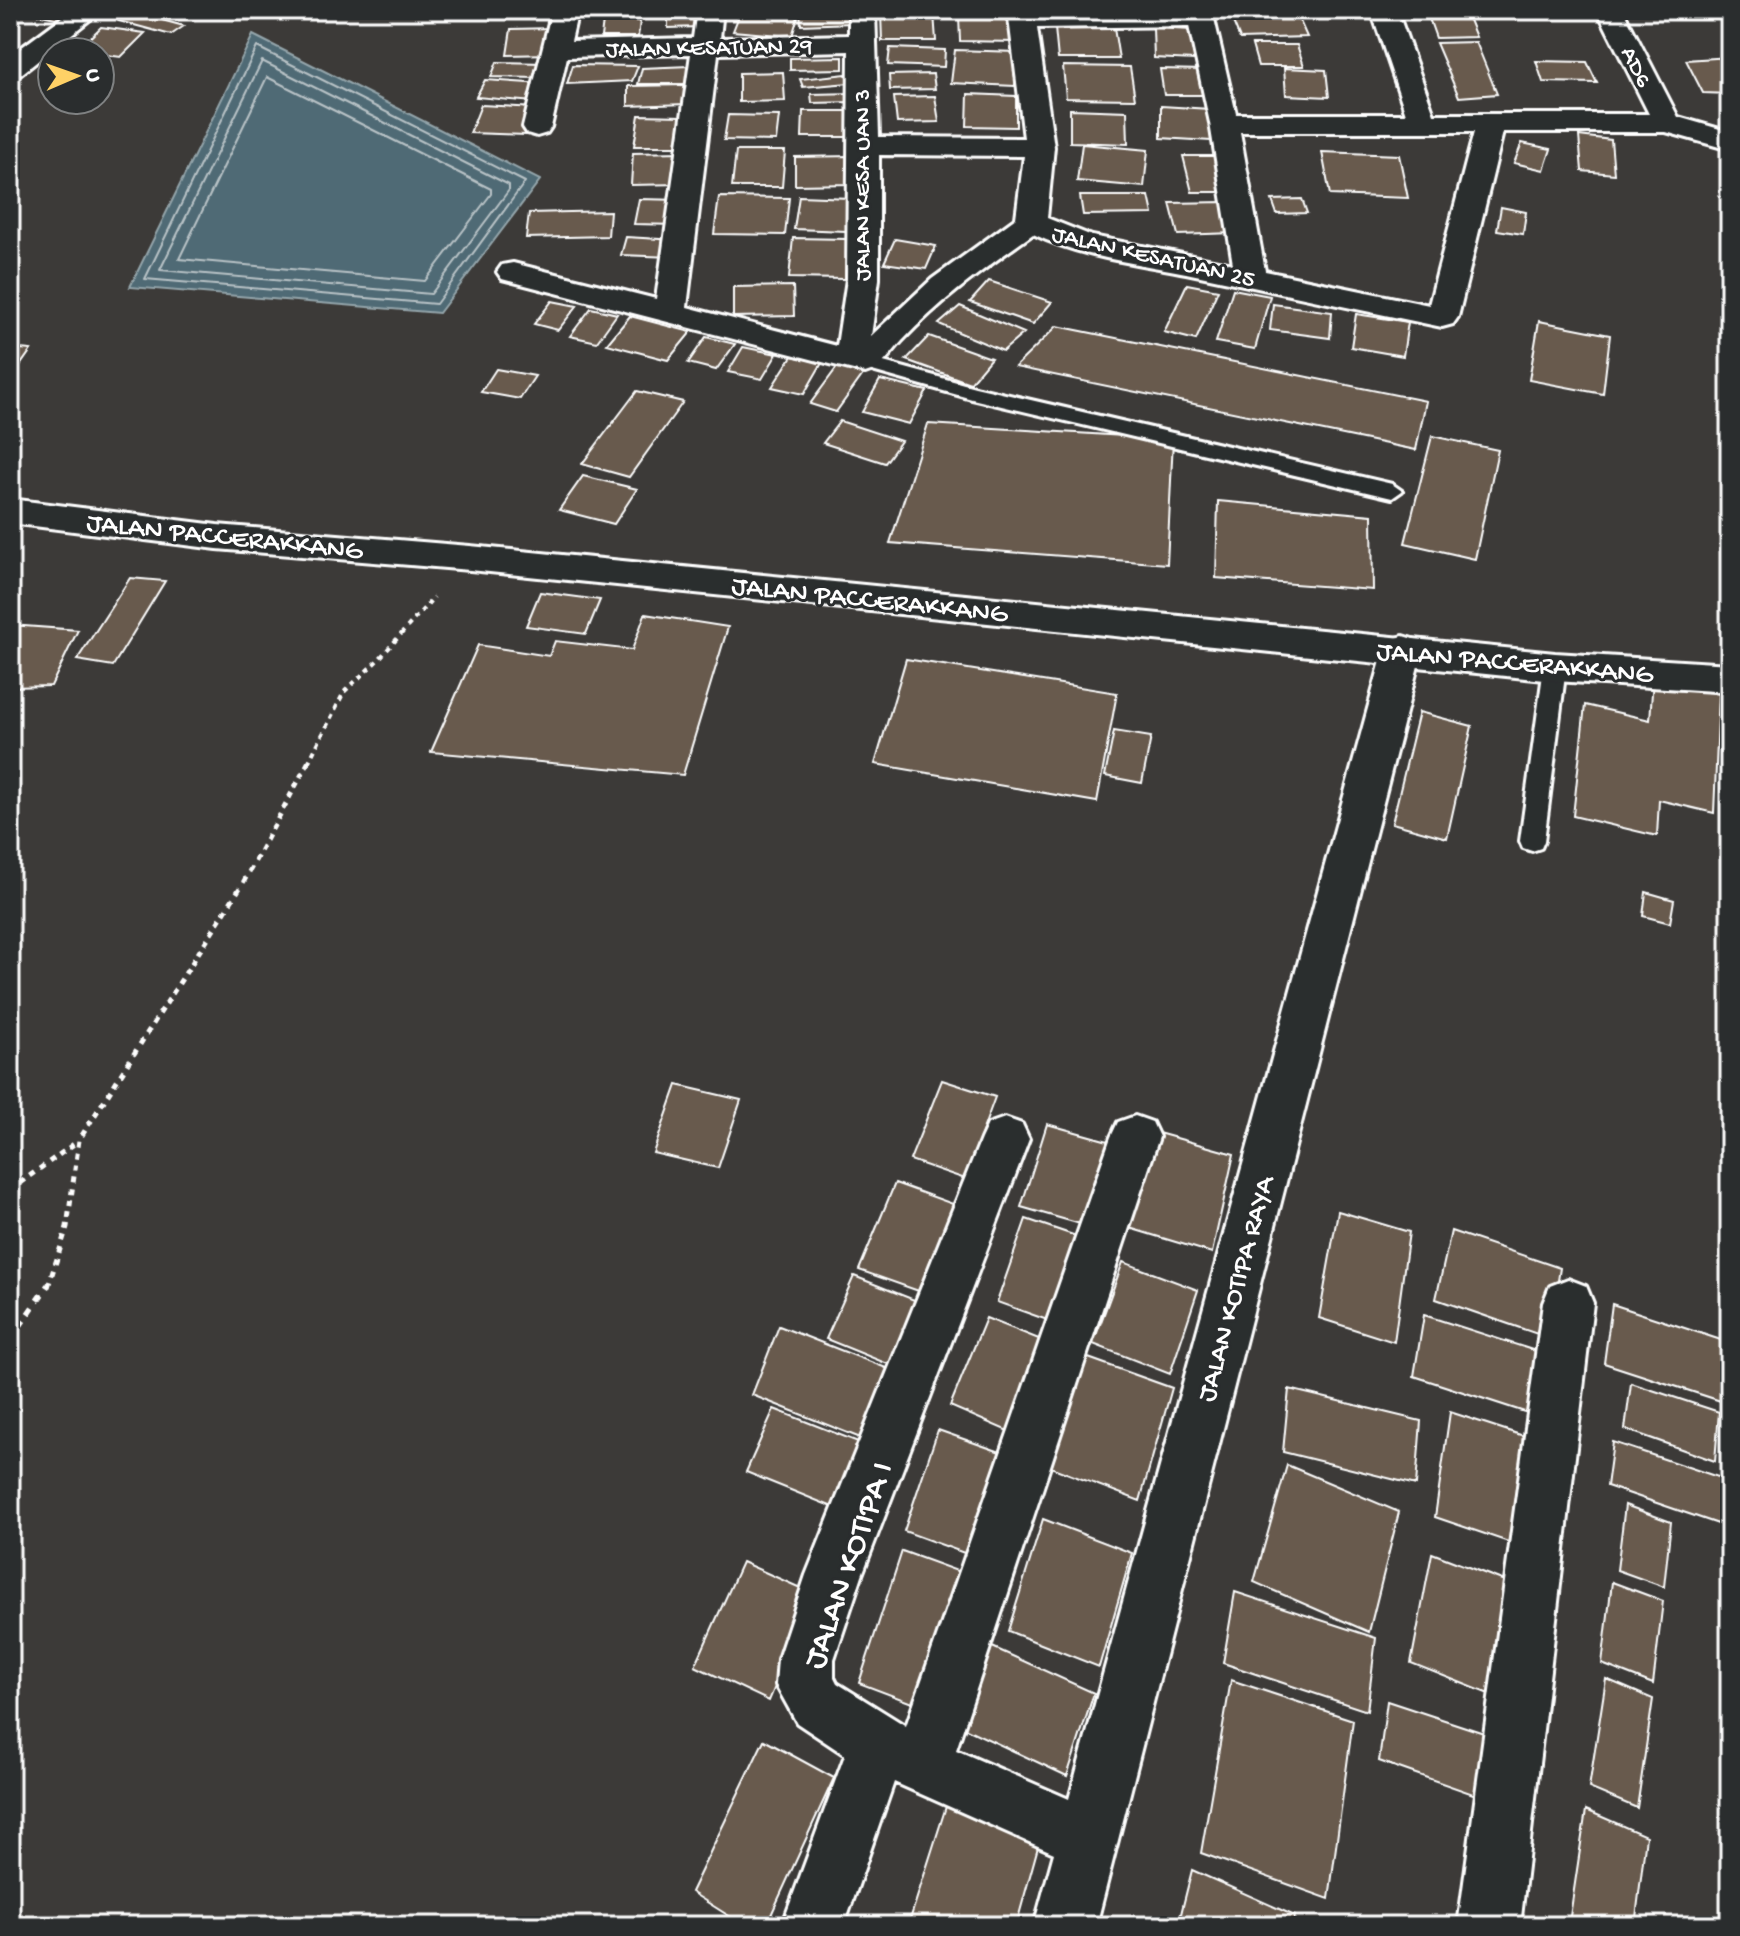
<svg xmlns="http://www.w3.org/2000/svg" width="1740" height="1936" viewBox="0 0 1740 1936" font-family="'Gochi Hand',sans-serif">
<rect width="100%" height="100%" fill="#3c3a38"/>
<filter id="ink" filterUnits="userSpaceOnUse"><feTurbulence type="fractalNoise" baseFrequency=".0125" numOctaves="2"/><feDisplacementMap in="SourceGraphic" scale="16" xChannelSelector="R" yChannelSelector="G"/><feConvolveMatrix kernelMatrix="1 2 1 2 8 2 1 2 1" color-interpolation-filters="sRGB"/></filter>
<g filter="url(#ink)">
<path fill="#4f6a74" stroke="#95a6ac" stroke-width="2" d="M253,35l287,145 -101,133 -309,-26z"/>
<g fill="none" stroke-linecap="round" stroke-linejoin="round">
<path stroke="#b9c3c7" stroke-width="2" d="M257,47l268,135 -89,122 -291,-25z
M262,61l247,124v5l-78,104 -271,-24z
M267,77l224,112v5l-66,87 -246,-22z"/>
</g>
<path fill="#675a4e" stroke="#fff" stroke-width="2" d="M19,10h59l-14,10z
M606,10h35l-1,8 -37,-1z
M668,10h32v17l-32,1z
M800,10h50l2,13 -51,2z
M1295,10l12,27 -67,2 -11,-27z
M1426,10h39l11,27 -40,1z
M132,12l52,14 -13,9 -52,-14z
M740,13l58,4 -6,19 -59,-5z
M881,13h53l2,28h-54z
M959,16l55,1 3,25 -57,-1z
M603,21h37l-2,16h-37z
M101,27l44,6 -24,24 -45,-6z
M554,28l-3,26 -44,1 4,-26z
M1055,28h59l5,31h-61z
M1153,28l40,2 1,30 -40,-2z
M1476,42l21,52 -38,3 -23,-54z
M1252,45h45l7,21h-46z
M890,48l55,2 -1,17 -56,-2z
M955,50l62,2 -2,34 -64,-3z
M843,57v12l-53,1v-12z
M1730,57v37l-27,-1 -17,-33z
M1536,61l51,1 10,21 -54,-1z
M497,62l47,1 -5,15 -48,-1z
M573,65l65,1 -6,15 -65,3z
M689,66l1,18h-52l4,-16z
M1063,66l67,1 5,32 -69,-1z
M1284,68l42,2 3,27 -43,-2z
M1160,69l44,1 4,25h-44z
M783,72l2,29 -46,1v-29z
M846,74l3,9 -46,4 -3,-8z
M933,74l2,15 -45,1 -1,-15z
M485,80l58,4 -9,18 -58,-5z
M689,85l-2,19 -59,2v-20z
M856,93v9l-44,1 -1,-9z
M968,94l48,2v31l-49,-1z
M935,96l4,26 -42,1 -3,-26z
M481,105l55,3 -10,27 -56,-2z
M1161,106l49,3 1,32 -50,-3z
M1070,109l57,2 1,33 -58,-2z
M803,111h52l1,26h-54z
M639,115l43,1 -5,30h-43z
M728,115l51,1 -3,25 -52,-1z
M1579,136l32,4 3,34 -32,-3z
M1522,143l29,6 -7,21 -30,-7z
M1082,144l66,6 -4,37 -67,-6z
M736,151h49l-3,36h-50z
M682,152l-1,32 -50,1 2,-32z
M1322,152l77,3 9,43 -78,-3z
M852,156v28l-57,1v-28z
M1183,156h35l10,36h-36z
M799,196l51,2 -4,33 -52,-2z
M1080,196h69l4,18 -70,1z
M719,197l70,1 -4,37 -71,-1z
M639,199l43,1 -5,25 -43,-1z
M1302,199l5,14 -30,1 -5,-14z
M1225,202l9,31 -56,2 -8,-32z
M1501,207l25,5 -3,22 -26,-4z
M610,211l-2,25 -82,2 3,-25z
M626,237l50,3 -4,17 -51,-2z
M793,238l54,1 -2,40 -56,-1z
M895,239l41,7 -10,23 -42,-6z
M989,281l63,21 -19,22 -63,-22z
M1187,284l31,6 -22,50 -32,-8z
M793,286l1,30 -61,1v-30z
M1233,289l37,7 -15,53 -39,-7z
M552,301l25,5 -19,24 -24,-6z
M1273,304l59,8 -2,26 -60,-8z
M960,306l64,27 -21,18 -64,-27z
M591,308l26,6 -20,28 -27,-6z
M1356,314l52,8 -5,34 -52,-9z
M630,316l61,16 -23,28 -61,-16z
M1539,321l71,14 -7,59 -74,-14z
M1057,326l369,75 -10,49 -401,-83z
M929,336l62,22 -21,25 -64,-23z
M706,337l29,7 -19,26 -28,-7z
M743,347l34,7 -15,25 -34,-7z
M10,348l21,2 -21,30z
M792,356l30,7 -18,31 -32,-7z
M841,362l26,7 -31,43 -26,-8z
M496,369l39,7 -15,23 -39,-7z
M880,380l47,11 -18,33 -47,-12z
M637,391l46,11 -54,75 -47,-13z
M840,421l61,20 -16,22 -62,-20z
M928,424l245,15 -6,125 -277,-21z
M1432,436l66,14 -23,109 -70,-16z
M583,476l54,13 -23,35 -55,-14z
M1218,501l154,14 1,75 -157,-12z
M130,578l35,3 -52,85 -36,-6z
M540,592l60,8 -14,34 -60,-8z
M645,614l83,13 -45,148 -252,-23 47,-107 71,11 6,-15 77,9z
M10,625l68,5 -27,56 -41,1z
M906,659l211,34 -20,109 -222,-38z
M1653,679l66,15 -5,119 -55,-13 -2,36 -84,-20 12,-111 65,15z
M1419,712l53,14 -25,112 -55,-15z
M1114,731l37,6 -9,46 -37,-7z
M1646,892l28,8 -4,23 -27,-7z
M942,1080l53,17 -30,82 -55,-19z
M677,1085l64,15 -23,68 -65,-15z
M1047,1124l61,17 -24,84 -63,-18z
M1151,1131l83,23 -22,99 -86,-26z
M895,1183l69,25 -34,87 -71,-25z
M1338,1211l71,21 -15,110 -75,-24z
M1026,1219l50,17 -26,85 -53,-19z
M1451,1231l109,37 -11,70 -113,-39z
M1123,1262l75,28 -28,84 -77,-30z
M854,1276l73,29 -27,64 -74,-30z
M1612,1304l118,39v61l-126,-41z
M1424,1315l124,40 -8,62 -126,-41z
M986,1318l58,23 -34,91 -60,-26z
M779,1326l120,47 -26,70 -121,-48z
M1080,1355l92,33 -32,113 -95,-36z
M1631,1383l88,29 -4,49 -90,-32z
M1289,1389l132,32 -5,64 -133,-33z
M774,1409l97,38 -26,65 -99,-40z
M1450,1412l83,27 -13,107 -85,-29z
M938,1430l68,24 -31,103 -71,-26z
M1613,1442l117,39v47l-123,-42z
M1287,1465l112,47 -30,120 -115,-50z
M1625,1505l46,17 -7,65 -47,-17z
M1043,1519l89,34 -33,114 -91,-36z
M902,1551l69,25 -38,135 -74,-28z
M1432,1553l75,29 -18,112 -78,-31z
M742,1562l72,32 -45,107 -74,-35z
M1612,1582l51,19 -10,83 -51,-20z
M1235,1592l141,46 -9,73 -144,-48z
M990,1646l104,47 -27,83 -107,-50z
M1606,1679l47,20 -16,109 -48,-20z
M1231,1680l122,40 -24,179 -128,-46z
M1387,1701l109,36 -6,63 -111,-39z
M764,1740l70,38 -68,148h-21l-54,-34z
M949,1797l92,39 -25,90h-108z
M1586,1810l60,26 -11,90 -66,-3z
M1192,1870l103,46 -3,10h-114z"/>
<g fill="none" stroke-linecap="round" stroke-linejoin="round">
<g stroke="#fff" stroke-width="6">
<path id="lane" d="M865,357l110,30 417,97 10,7 -10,7 -420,-99 -114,-32 -3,-4z
M1555,659l8,2 3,6 -22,174 -3,7 -9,3 -9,-3 -3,-7 24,-174 3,-6z"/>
</g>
<g stroke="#fff" stroke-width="6">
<path id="street" d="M72,10h30l-82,65 -10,2v-21z
M552,10h26l-7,31 122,-3 4,-28h26l-3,28 129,-3v-25h26l4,127 145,1 -16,-128h204l24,104h170l-35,-104h26l37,104h215l-52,-104h26l55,107 52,15v18l-64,-18h-163l-45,185 -5,7 -11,3c-86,-18 -171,-36 -256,-54 -51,-10 -106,-16 -153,-39 -47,33 -92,66 -131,107 -12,13 -20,28 -37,32l-363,-94 -5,-7 5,-7 11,-2 143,36 35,-245 -124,3 -16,70 -4,6 -10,3 -10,-3 -4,-6zM1189,26l21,97 23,141 -141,-28 -45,-18 7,-71 -17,-119zM849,51l-2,228 -10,67 -150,-39 31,-253zM1240,132h234l-45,173 -164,-34zM879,155l145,1 -8,62 -84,61 -61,57 8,-57z
M1403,636l13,4 6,10 -326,1276h-62l20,-73 -160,-71 -50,144h-62l63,-171 -48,-32 -21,-38 2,-26 28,-84 175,-436 7,-15 17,-6 17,6 7,15 -167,436 -28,84v18l3,6 69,43 205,-589 7,-15 17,-6 17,6 7,15 -203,613 113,49 315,-1149 6,-10z
M1568,1279l18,7 7,17 -73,623h-62l85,-623 7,-17z"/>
</g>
<g stroke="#fff" stroke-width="6">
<path id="secondary" d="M10,499l207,26 253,21 1085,107 175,11v28l-175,-11 -1085,-111 -253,-21 -207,-26z"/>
</g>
<path stroke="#fff" stroke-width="4" stroke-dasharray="5 5" stroke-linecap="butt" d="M308,763l36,-71 35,-33 55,-62"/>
<path stroke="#fff" stroke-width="5" stroke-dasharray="6 6" stroke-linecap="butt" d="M10,1190l68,-49
M48,1287l19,-60 12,-87 164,-257 66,-122"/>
<path stroke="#fff" stroke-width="6" stroke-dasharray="8 8" stroke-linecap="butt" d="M10,1340l38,-55"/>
<use href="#lane" fill="#2a2d2e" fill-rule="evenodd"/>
<use href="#street" fill="#2a2d2e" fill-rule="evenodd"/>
<use href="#secondary" fill="#2a2d2e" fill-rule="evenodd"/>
</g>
</g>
<g text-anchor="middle" stroke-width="6" stroke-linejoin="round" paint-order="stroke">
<g font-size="24" fill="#fff" stroke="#2a2d2e">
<text transform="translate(709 46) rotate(-1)" y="8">JALAN KESATUAN 29</text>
<text transform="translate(1638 66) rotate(63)" y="8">AD6</text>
<text transform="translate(861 185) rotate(-90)" y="8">JALAN KESA UAN 3</text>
<text transform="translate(1154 255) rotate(13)" y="8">JALAN KESATUAN 25</text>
</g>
<g font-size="28" fill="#fff" stroke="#2a2d2e">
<text transform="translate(225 534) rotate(6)" y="10">JALAN PACCERAKKANG</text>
<text transform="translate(870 597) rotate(6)" y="10">JALAN PACCERAKKANG</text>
<text transform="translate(1515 660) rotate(5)" y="10">JALAN PACCERAKKANG</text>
<text transform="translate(1233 1288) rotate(-75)" y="10">JALAN KOTIPA RAYA</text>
</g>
<g font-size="34" fill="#fff" stroke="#2a2d2e">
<text transform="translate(845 1564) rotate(-71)" y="12">JALAN KOTIPA I</text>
</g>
</g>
<rect width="1740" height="1936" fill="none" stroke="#2a2d2e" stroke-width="40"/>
<rect x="20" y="20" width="1700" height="1896" fill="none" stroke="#fff" stroke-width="3" filter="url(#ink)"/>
<g transform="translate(76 76) rotate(88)"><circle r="38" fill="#2a2d2e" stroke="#7f8182" stroke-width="2"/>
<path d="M0-6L14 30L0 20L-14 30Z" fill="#ffd166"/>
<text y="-12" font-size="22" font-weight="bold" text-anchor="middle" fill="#ffffff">U</text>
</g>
</svg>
